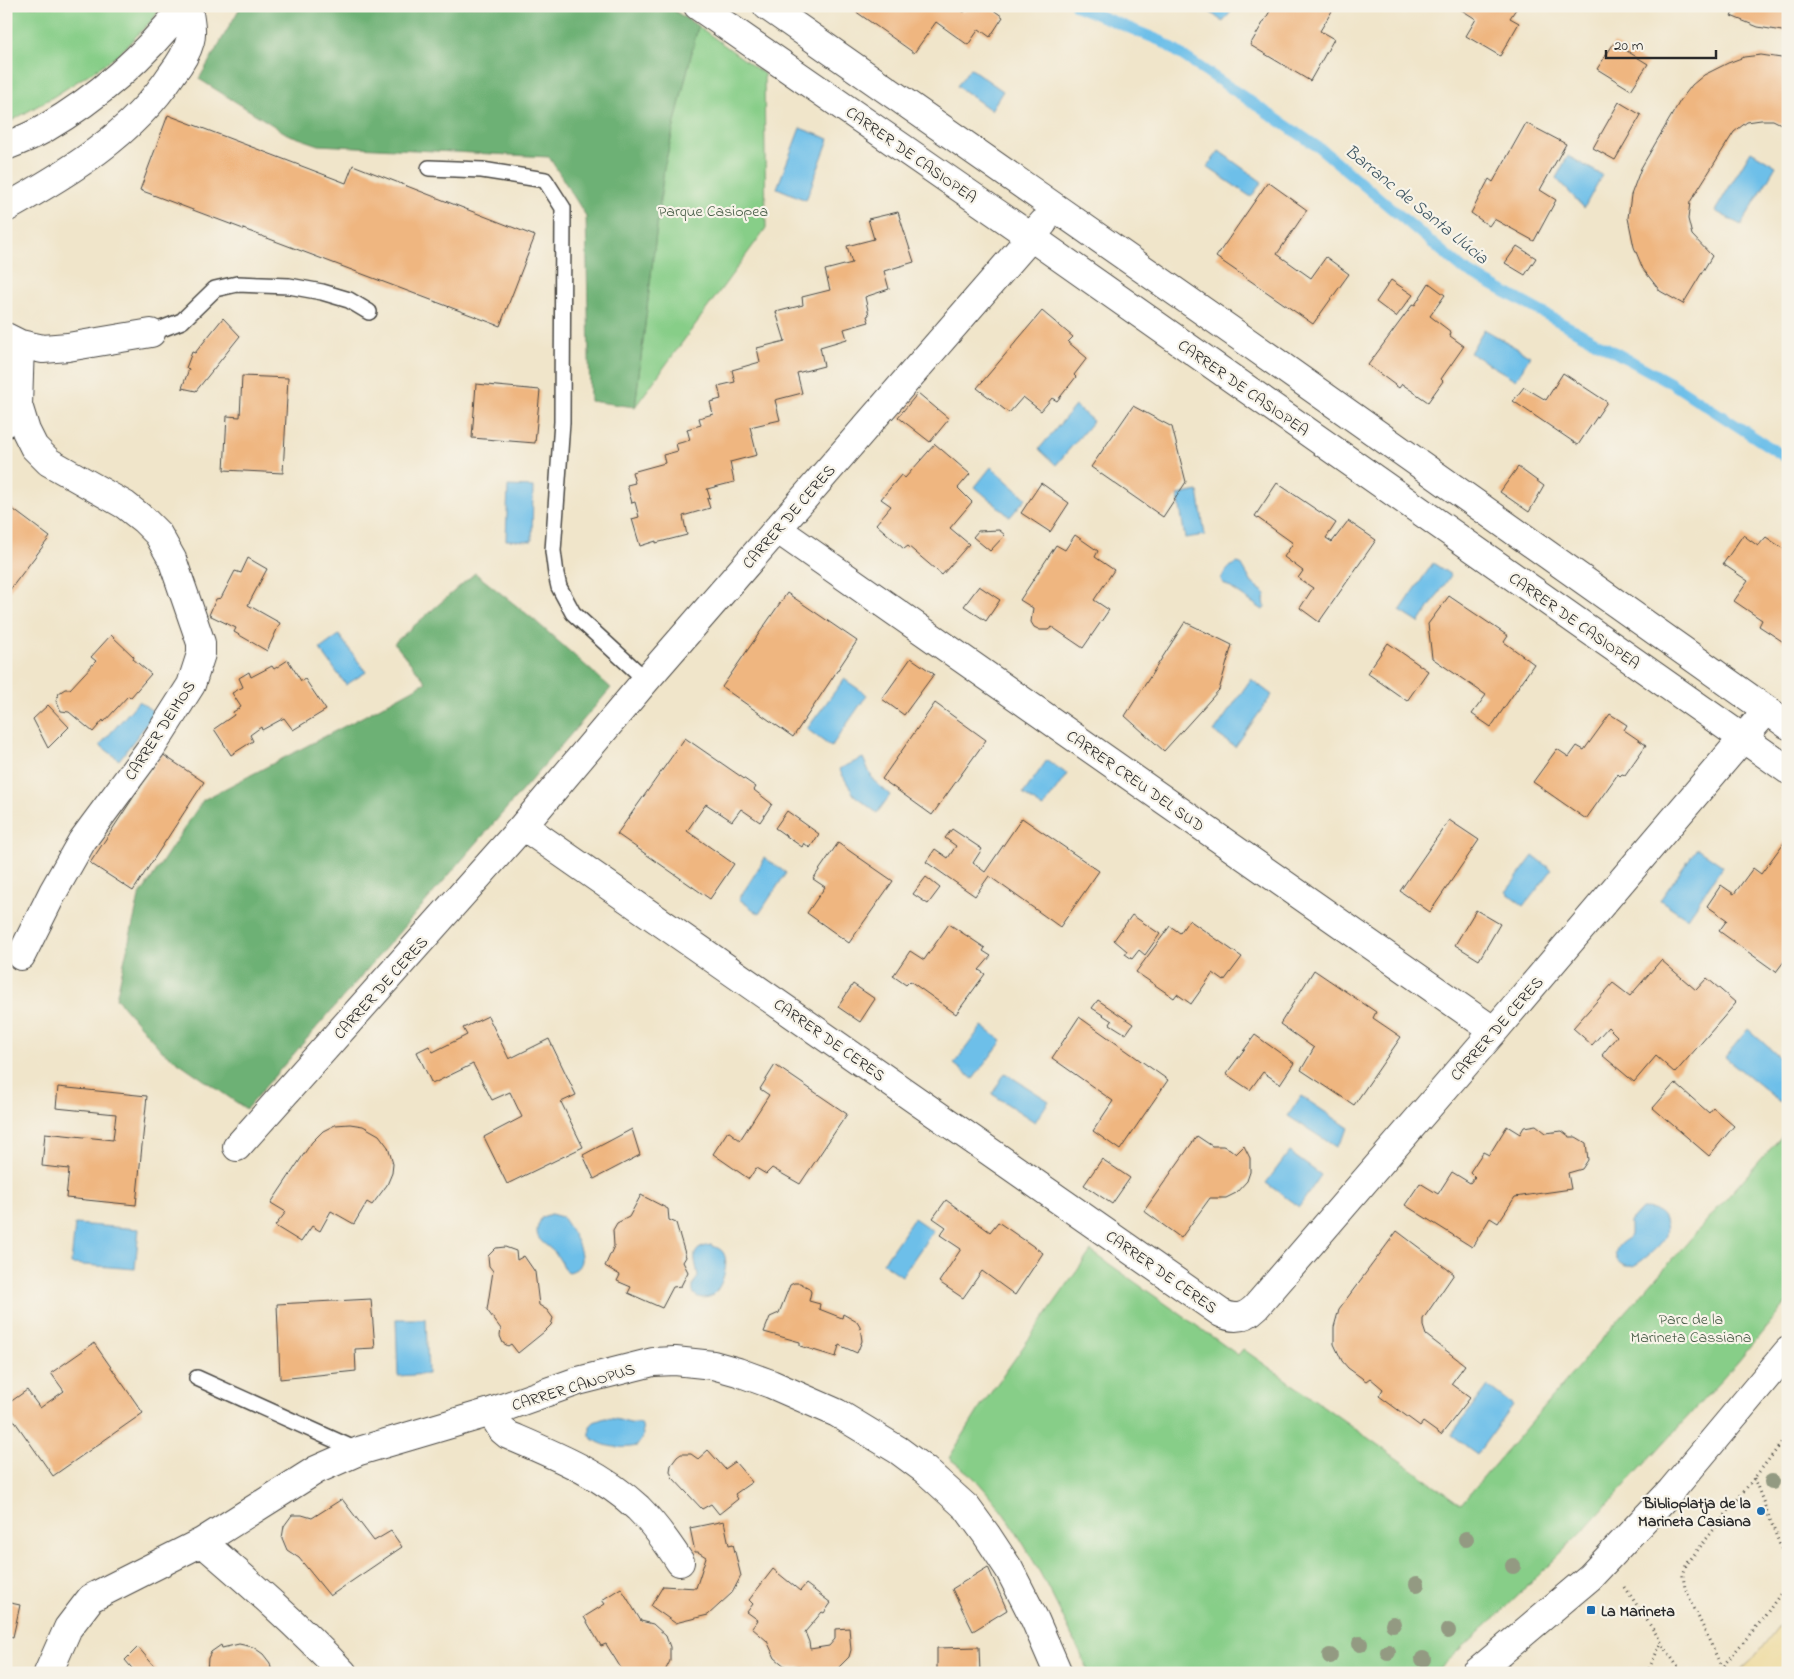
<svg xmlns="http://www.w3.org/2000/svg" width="1794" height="1679" viewBox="0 0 1794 1679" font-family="'Indie Flower',sans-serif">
<rect width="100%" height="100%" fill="#f7f3e8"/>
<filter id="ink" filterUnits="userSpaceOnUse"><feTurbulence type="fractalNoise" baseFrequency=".02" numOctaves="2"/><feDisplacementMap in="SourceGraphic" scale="10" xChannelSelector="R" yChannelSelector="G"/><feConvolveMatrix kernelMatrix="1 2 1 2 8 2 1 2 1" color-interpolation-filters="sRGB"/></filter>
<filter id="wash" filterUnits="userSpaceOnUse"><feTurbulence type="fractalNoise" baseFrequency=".0096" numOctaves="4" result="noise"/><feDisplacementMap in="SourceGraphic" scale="20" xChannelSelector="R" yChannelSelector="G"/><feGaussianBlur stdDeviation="1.12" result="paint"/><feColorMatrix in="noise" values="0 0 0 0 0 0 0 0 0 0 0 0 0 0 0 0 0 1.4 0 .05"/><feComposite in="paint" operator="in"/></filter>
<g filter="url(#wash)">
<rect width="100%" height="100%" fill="#f0e5ca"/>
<path fill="#87ce88" stroke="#597c5a" d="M6,6h156l-8,12 -37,38 -64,41 -47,27z
M698,26l66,48 2,154 -131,179 29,-239z
M1788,1129v172l-51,62 -152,166 -65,65 -85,79h-347l-2,-8c-31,-63 -60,-130 -108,-183 -8,-9 -20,-16 -29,-24l31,-50 111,-157 147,104 5,-6 218,155 140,-164z"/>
<path fill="#6db174" stroke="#4c6e50" d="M241,6h426l31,20 -34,142 -29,239 -45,-6 -4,-185 -37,-59 -230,-12 -32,-11 -88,-55z
M475,573l57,45 79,70 -365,421 -84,-58 -46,-53 23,-101 64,-97 161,-84 62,-34 -32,-39z"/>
<path fill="#eeda9e" stroke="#8c8264" d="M1788,1614v59h-50l14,-13z"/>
<path fill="#6dbfe9" stroke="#4c758a" d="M1202,6h27l4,3 -10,13z
M970,68l33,23 -12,19 -34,-24z
M800,128l29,11 -23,61 -29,-12z
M1219,151l43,31 -11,15 -44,-30z
M1751,151l25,15 -35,59 -26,-14z
M1568,156l34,19 -18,33 -28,-30z
M1484,329l46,27 -14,24 -46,-27z
M1075,406l18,15 -37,44 -17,-16z
M991,467l35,31 -16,19 -35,-30z
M508,486l25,1 -1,54 -26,-1z
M1198,491l7,44 -20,3 -7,-43z
M1237,563l4,1 11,19 14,11 -2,5 1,8 -2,3 -41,-28 -1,-3c3,-6 9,-14 16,-16z
M1433,563l18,12 -32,48 -19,-12z
M339,635l27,37 -20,13 -26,-36z
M844,679l23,16 -36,52 -24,-18z
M1251,679l21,16 -37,52 -21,-15z
M139,701l16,12 -36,47 -19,-15z
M863,758l10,22 17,15 -13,18 -23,-18 -15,-26z
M1047,760l20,14 -24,34 -20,-14z
M1697,848l26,18 -36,52 -27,-18z
M1533,856l19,14 -28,36 -18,-14z
M765,858l21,15 -27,41 -20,-15z
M982,1026l20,15 -29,38 -19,-15z
M1748,1029l38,34 2,-2v31l-8,10 -55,-45z
M1005,1073l44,28 -14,21 -43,-28z
M1301,1096l48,32 -13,19 -48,-31z
M1289,1152l32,23 -22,32 -33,-24z
M1642,1209c10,0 19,1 23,11 2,4 2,11 1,15 -2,8 -27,30 -34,31 -12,2 -21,-9 -14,-19 2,-4 8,-7 12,-10v-15z
M551,1214l11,3c9,13 34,49 7,55 -9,-5 -6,-8 -11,-15 -11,-16 -30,-15 -16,-40z
M914,1218l19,13 -31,45 -19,-13z
M75,1224l64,5 -4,40 -64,-5z
M711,1245c4,2 8,3 11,6 9,10 0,36 -9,44 -7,5 -22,4 -20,-8 0,-4 3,-7 5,-10 -1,-16 -12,-28 13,-32z
M396,1319h30l2,55 -30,2z
M1488,1386l25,19 -36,49 -26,-19z
M605,1418c10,0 16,3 25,5 5,1 7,-1 12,2l1,11 -6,10c-15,3 -36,2 -47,-10v-10l4,-4z"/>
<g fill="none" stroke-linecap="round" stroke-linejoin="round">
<path stroke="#6dbfe9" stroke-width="11" d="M1076,6l85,35 160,108 142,120 208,114 117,76"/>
</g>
<g id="blocks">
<path fill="#efb680" d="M848,6h108l8,6 4,-6h20l15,11 -13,20 -11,-8 -11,16 -32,-23 -22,31z
M1273,6h62l-15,25 14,8 -24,42 -60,-36z
M1461,6h57l-8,12 9,5 -19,33 -34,-20 10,-17 -16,-10z
M1737,6h51v26l-30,-5 -27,-11z
M1614,43l34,21 -17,26 -34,-21z
M1761,55l27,4v66l-1,2 -14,-7h-12l-14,2 -13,10 -44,70 -2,17 4,16 20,21 -29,48 -23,-13 -17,-22 -9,-22 -6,-29 3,-23 10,-27 39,-67 12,-16 12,-10 24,-12 16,-6z
M1619,102l22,13 -26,45 -22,-12z
M168,115l178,68 7,-18 182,71 -35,90 -360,-136z
M1526,123l40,21 -26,46 16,10 -22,41 -40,-22 -5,7 -18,-13 18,-34 4,3z
M1268,182l39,28 -30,44 34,24 15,-21 23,17 -36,50 -97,-67z
M898,212l16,50 -30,9 5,18 -24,8 4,18 -2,1 2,6 -25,7 3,10 -27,8 4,19 -27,7 5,20 -27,7 5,20 -30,7 7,28 -27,7 4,20 -27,7 3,9 -3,1 3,9 -27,8 4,19 -31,8v-2l-16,5 -8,-27 7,-2 -4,-15 -3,1 -5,-18 8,-2 -3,-11 33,-9 -2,-8 15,-4 -2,-7 14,-4 -3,-11 14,-4 -2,-7 14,-4 -3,-12 11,-3 -3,-13 17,-4 -3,-12 28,-8 -3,-14 28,-7 -9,-29 27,-7 -1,-8 28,-7 -5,-20 27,-7 -5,-17 27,-7 -6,-20z
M1517,246l19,12 -11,17 -20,-12z
M1391,280l22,15 -17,22 -20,-15z
M1429,283l16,12 -15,21 21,16 -1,4 14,10 -23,33 2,2 -15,21 -26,-18 -3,4 -31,-23 45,-61 2,1z
M1042,311l31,26 -5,5 19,16 -13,17 2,2 -19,24 -5,-3 -11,13 -18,-14 -14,16 -32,-25z
M223,318l17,18 -44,55 -14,-3 7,-19 -3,-1 6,-16 3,1z
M1563,373l44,29 -29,43 -65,-44 11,-14 22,13z
M242,376l46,2 -5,95 -59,-3 3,-54 13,1z
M476,384l64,6 -5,53 -63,-5z
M918,393l31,26 -19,23 -32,-25z
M1133,406l39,21 14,55 -23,35 -72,-50z
M935,444l35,30 -12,14 14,14 -22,26 19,16 -27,31 -34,-29 -4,3 -28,-25 15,-18 -10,-7 20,-24 4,3z
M1518,467l26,19 -15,26 -29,-20z
M1041,483l28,20 -19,29 -29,-19z
M1277,483l59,40 -10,15 6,4 16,-21 28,19 -57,82 -19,-14 13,-20 -15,-10 5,-7 -19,-14 9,-14 -38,-27z
M6,504l44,33 -44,58z
M999,530l6,5 -15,16 -17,-14 5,-6z
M1075,535l23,16 -3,6 19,13 -20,30 15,10 -26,38 -31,-21 -4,3h-8l-6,-3 -3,-5 2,-14 -13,-8 36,-55 9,5z
M1743,535l15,11 8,-9 22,15v93l-29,-19 3,-6 -28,-19 14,-20 -25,-17z
M248,558l19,11 -19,36 32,18 -13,28 -33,-19 2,-4 -27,-13 7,-16 5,-1 14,-27 6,2z
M979,586l21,14 -14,21 -22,-15z
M787,593l70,48 -64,96 -71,-50z
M1449,596l59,40 -4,6 30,22 -43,63 -19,-13 14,-19 -54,-37 -4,-34z
M1185,622l47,23 -13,45 -55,61 -39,-35z
M111,635l23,22 -1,2 18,15 -20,23 -3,-1 -24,26 -1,-2 -10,12 -24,-20 -8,-1 -5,-10 3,-8 6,-4h5l26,-28 -5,-4z
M1388,643l40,28 -21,30 -40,-28z
M911,658l23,16 -30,41 -22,-16z
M288,660l13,21 4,-2 21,31 -33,20 -9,-12 -22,12 -1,-3 -11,8 3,6 -22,14 -17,-26 20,-14 -1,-3 8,-5 -9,-14 11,-6 -4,-9 10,-6 2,5 21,-11 2,3z
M935,703l51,37 -54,75 -50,-36z
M48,705l21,22 -21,21 -15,-29z
M1610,714l17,11 -3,5 22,15 -21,30 -3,-1 -2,2 -2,-2 -32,45 -53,-37 24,-33 12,8 8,-11 7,4z
M685,738l71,49 -2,3 18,14 -12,18 -19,-13 -9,12 -26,-17 -19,27 47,33 -24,35 -93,-65z
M162,754l42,28 -71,109 -43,-28z
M787,811l32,23 -9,14 -6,-5 -2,4 -27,-19z
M1022,818l77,53 -39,56 -71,-51 -14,20 -49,-34 9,-13 13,9 8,-12 -11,-8 7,-9 30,20 -9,14 12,9z
M1449,820l30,20 -49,72 -30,-21z
M1788,837v119l-12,16 -57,-41 8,-11 -20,-14 14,-21 13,9 19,-26 8,6z
M838,843l55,38 -44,62 -42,-30 18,-26 -12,-8z
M926,877l14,11 -12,16 -15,-10z
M1476,910l24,14 -21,36 -24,-15z
M1132,915l28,19 -15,21 -6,-5 -7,9 -7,-5 2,-3 -13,-11z
M1189,920l53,37 -18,24 -11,-8 -22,31 -14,-10 -3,4 -38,-26 34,-46 10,7z
M949,924l36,24 -2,3 8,5 -12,14 6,4 -29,40 -46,-33 -4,4 -13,-9 17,-25 14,9z
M1661,960l35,30 11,-12 29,25 -61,70 -19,-17 -22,26 -32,-27 15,-19 -9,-9 -16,18 -19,-17 40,-45 17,13z
M1314,970l62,42 -3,6 28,19 -47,68 -53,-35 13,-22 -34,-24z
M853,984l22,15 -15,23 -22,-15z
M1098,1000l35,24 -7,10 -16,-10 2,-3 -20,-13z
M488,1016l21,43 40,-20 27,56 -15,7 22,45 -76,37 -23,-47 38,-20 -12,-25 -18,8 -19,-36 -41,20 -15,-32 12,-6 4,6 34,-17 -4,-7z
M1079,1017l89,63 -48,70 -27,-19 20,-30 -61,-43z
M1255,1035l39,28 -14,21 -17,-12 -13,18 -24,-16z
M775,1065l72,49 -47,70 -28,-16 -6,6 -10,-6 -7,11 -36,-25 15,-23 12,9 29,-45 -9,-6z
M1675,1083l34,30 4,-5 21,18 -25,30 -56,-48z
M58,1087l89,9 -11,109 -70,-7 3,-29 -27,-3 3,-33 68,7 3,-26 -60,-6z
M350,1124l13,2 16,9 9,12 5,17 -1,9 -5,12 -15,20 -5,-3 -13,22 -23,-13 -11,20 -8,-5 -11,16 -26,-16 11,-14 -15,-9 41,-61 11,-11 12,-6z
M1536,1125l10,8 16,-2 8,6h6l10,6 2,17 -6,9 -14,4 3,16 -56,8 -17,26 -8,-5 -18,29 -67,-42 15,-22 18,11 14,-22 18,11 5,-6 -5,-5 13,-20 6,3 18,-29 13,8 4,-7z
M632,1129l8,26 -46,24 -11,-24z
M1197,1136l15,10h11l7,3 6,5 8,-8 6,12v14l-3,9 -11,12 -10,5h-16l-29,40 -37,-27z
M1102,1159l28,19 -18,26 -28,-19z
M641,1195l27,14 1,11 7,3 10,34 -3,5 5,10 -7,14 -8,1 -11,21 -34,-15 3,-6 -14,-6 3,-6 -15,-9 9,-20 -1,-16 4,-7 12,-6z
M946,1200l44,32 8,-10 45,31 -28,42 -33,-24 -19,27 -24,-16 22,-33 -21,-14 6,-8 -13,-9z
M1397,1231l57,43 -31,45v7l3,9 39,30 -14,19 19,14 -29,37 -18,-13 -3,4 -41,-30 4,-7 -13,-11 -4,3 -18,-13 -6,-7 -8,-17v-17l5,-18z
M505,1247l11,4 1,9 7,-4 11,16 4,33 8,5 6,8 -2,7 -7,7 -26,21 -7,-9 -3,2 -5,-3 -3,-7 1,-7 -14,-19 6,-39 -4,-5 -1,-10 8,-8z
M794,1283h6l9,5 2,4 -2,9 11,3 -1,5 23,9 1,-4 14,8 3,5 2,14 -5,12 -18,-8 -3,12 -36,-11v-4l-36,-10 6,-15 9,-4 11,-28z
M371,1299l4,49 -20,1 1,22 -76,8 -3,-75z
M94,1343l49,70 -90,63 -47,-67v-4l21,-15 13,18 24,-17 -13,-18z
M708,1450l17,19 10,-7 17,20 -17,12 3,5 -19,15 -8,-10 -9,5 -30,-32 -2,-6 1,-6 6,-8 4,-3h10l7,5z
M342,1499l32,42 17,-10 11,16 -72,49 -31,-38 -12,-8 -5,-12 2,-12 8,-11h10l10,3z
M724,1521l5,24 4,-1 8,32 -9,17 -24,22 -33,8 -24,-17 12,-20 33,2 10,-31 -8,-5h-3l-5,-24z
M988,1567l19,43 -34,21 -21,-42z
M773,1569l27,22 6,-7 25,19 -7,10 -2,-1 -17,20 4,10 1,7 19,-3 6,-7v-10l14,-1 2,22 -2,7 -12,12 -27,3 -11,-6 -13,1 -11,-9 -8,-17 -15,-13 6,-8 -11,-8 6,-8 -4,-4z
M621,1588l20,33 12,3 13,12 4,11v14l-6,12h-40l-18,-29 -5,2 -17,-29 21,-13 -3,-4z
M6,1602l14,3 -7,32 -7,-2z
M239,1644l14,3 10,7 7,9 2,10h-65l1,-15 3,-6 10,-7 1,3z
M138,1647l22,26h-24l-11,-13z
M979,1647l1,26h-43v-25z"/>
</g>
</g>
<g filter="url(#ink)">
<use href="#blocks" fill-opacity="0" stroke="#494743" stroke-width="1"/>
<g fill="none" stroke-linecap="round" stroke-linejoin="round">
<g stroke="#494743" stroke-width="18">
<path id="service" d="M429,168l53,2 63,10 18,28 -1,214 -9,129 3,23 3,13 14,26 73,67
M151,333l31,-12 33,-32 22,-5 52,2 33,6 27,8 20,12
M6,430l11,-23
M197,1378l162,73"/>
</g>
<g stroke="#494743" stroke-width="30">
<path id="minor" d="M698,6l333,231 757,533
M767,6l479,335 542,384
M6,146c13,-5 26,-10 38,-17 55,-32 101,-73 140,-123
M6,208c62,-35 126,-73 166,-134 7,-9 15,-22 18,-33 3,-10 -1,-25 -2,-35
M6,337l14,7 23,5 25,-2 83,-14
M20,344l-2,61 8,26 8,16 15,15 76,43 19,15 14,14 14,25 29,84v11l-10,31 -40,63 -69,93 -29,51 -32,64
M777,529l717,502
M523,826l698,487c14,7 24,5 35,-6l238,-276 273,-321
M237,1147l286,-321 123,-146 397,-457
M491,1412l11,18 6,5c44,19 94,39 130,73 16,16 29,34 42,54
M202,1542c49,42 97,84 141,131
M48,1673l20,-45 23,-30 111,-56 114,-72 43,-19 132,-39 87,-31 75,-19 22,-1 38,4 25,7 33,12 66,29 61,37 27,20 42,38 19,26 23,35 26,51 23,53"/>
</g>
<g stroke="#494743" stroke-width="30">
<path id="tertiary" d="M1476,1673l114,-96 81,-86 117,-140"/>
</g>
<path stroke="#494743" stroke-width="3" stroke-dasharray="1 4" stroke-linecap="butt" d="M1754,1478l34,88
M1625,1587l52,79 7,7
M1722,1668l-37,-80 -2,-12 3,-11 102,-130
M1647,1673l14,-30
M1717,1673l45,-53 26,-37"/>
<use href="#service" stroke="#fff" stroke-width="15"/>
<use href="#minor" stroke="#fff" stroke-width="28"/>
<use href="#tertiary" stroke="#fff" stroke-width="28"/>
</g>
<g fill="#939a82">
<circle cx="1772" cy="1482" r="8"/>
<circle cx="1466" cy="1539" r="8"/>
<circle cx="1513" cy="1566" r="8"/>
<circle cx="1417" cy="1584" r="8"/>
<circle cx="1393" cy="1624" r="8"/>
<circle cx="1448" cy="1631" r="8"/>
<circle cx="1360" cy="1644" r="8"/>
<circle cx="1388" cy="1652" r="8"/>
<circle cx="1330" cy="1656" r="8"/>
<circle cx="1423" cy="1659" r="8"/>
</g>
</g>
<g fill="#1f6fb2" stroke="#f7f3e8" stroke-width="2">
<circle cx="1761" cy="1511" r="5"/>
<rect x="1586" y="1605" width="10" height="10" rx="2.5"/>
</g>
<g text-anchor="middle" stroke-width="4.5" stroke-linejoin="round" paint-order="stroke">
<g font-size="16" fill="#2b2b2b" stroke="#f7f3e8">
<text transform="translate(912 154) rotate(35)" y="6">CARRER DE CASIOPEA</text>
<text transform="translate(1244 387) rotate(35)" y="6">CARRER DE CASIOPEA</text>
<text transform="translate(788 516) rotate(-49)" y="6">CARRER DE CERES</text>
<text transform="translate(1575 620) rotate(35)" y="6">CARRER DE CASIOPEA</text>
<text transform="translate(159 730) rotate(-57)" y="6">CARRER DEIMOS</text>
<text transform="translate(1136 780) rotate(35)" y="6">CARRER CREU DEL SUD</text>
<text transform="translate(380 987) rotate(-48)" y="6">CARRER DE CERES</text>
<text transform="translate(1496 1028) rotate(-49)" y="6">CARRER DE CERES</text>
<text transform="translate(830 1039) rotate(35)" y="6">CARRER DE CERES</text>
<text transform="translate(1162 1271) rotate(35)" y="6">CARRER DE CERES</text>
<text transform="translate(573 1386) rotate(-17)" y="6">CARRER CANOPUS</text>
</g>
<g font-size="16" fill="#475c47" stroke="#f7f3e8">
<text x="713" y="216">Parque Casiopea</text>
<text x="1691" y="1324">Parc de la<tspan x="1691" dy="18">Marineta Cassiana</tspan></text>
</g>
<g font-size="16" font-weight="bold" fill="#2b2b2b" stroke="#f7f3e8" text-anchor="end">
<text x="1751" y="1508">Biblioplatja de la<tspan x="1751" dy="18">Marineta Casiana</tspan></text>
<text x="1601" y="1616" text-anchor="start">La Marineta</text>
</g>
<g font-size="18" font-style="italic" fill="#3f5764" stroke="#f7f3e8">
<text transform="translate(1417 204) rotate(39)" y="6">Barranc de Santa Llúcia</text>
</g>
</g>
<rect width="1794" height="1679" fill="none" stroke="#f7f3e8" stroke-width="25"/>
<path d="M1606 50v8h110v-8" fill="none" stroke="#2b2b2b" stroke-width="2.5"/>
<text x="1614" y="50" font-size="15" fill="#2b2b2b" stroke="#f7f3e8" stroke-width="4" paint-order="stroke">20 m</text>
</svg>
